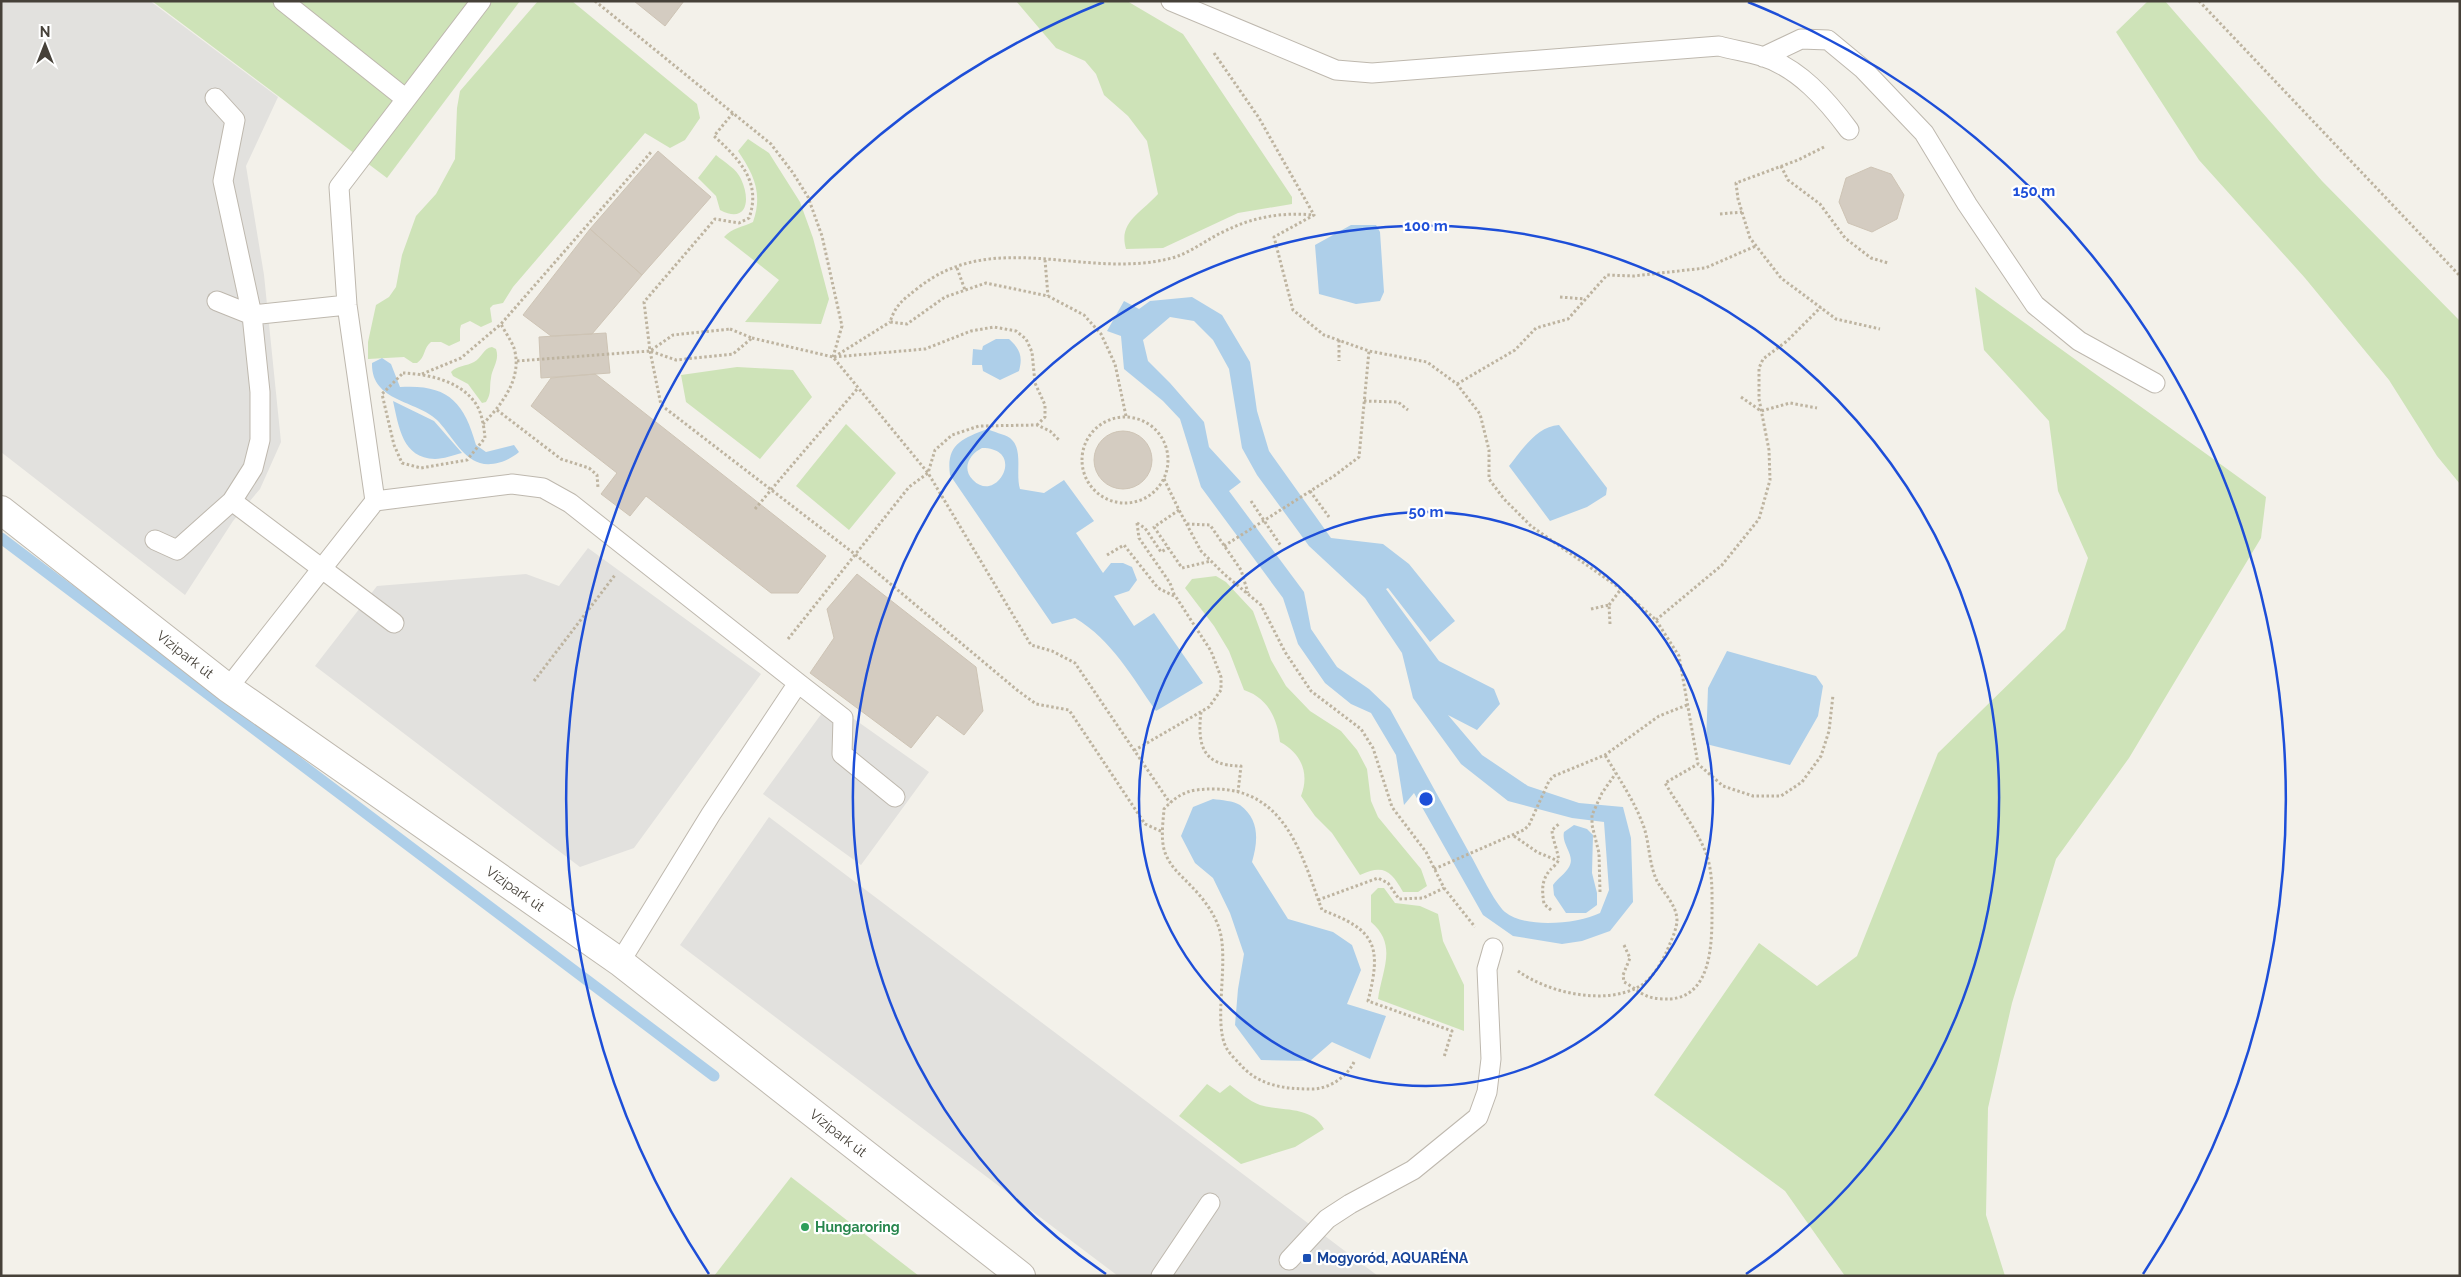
<svg xmlns="http://www.w3.org/2000/svg" width="2461" height="1277" viewBox="0 0 2461 1277" font-family="Raleway,sans-serif">
<rect width="100%" height="100%" fill="#f3f1ea"/>
<path fill="#cee3b8" d="M152,1h368l-133,177z
M538,1h34l125,103 3,14 -15,22 -15,8 -25,-15 -132,154 -10,16 -10,2 -3,3 2,14 -11,5 -11,-6 -9,4 -1,4v12l-11,5 -8,-4h-10c-8,6 -5,15 -14,21h-4l-9,-6 -36,2v-17l8,-37 13,-8 7,-10 6,-32 14,-39 20,-22 19,-35 2,-51 3,-17z
M1016,1h111l56,33 109,163v7l-54,9 -75,35 -37,1c-8,-27 15,-36 32,-55l-11,-53 -19,-25 -24,-21 -8,-21 -11,-13 -29,-13z
M2148,1h17l157,180 138,140v163l-23,-28 -48,-76 -84,-102 -106,-118 -83,-128z
M748,139l21,14 31,49 13,36 16,61 -8,25 -76,-2 34,-42 -55,-43c8,-9 19,-10 29,-15 10,-29 1,-47 -15,-71z
M716,155c8,7 21,14 25,24 10,21 6,45 -21,31l-4,-14 -18,-18z
M1975,287l291,210 -5,41 -132,220 -73,101 -44,144 -24,105 -2,107 19,61h-160l-60,-85 -131,-96 105,-152 58,43 40,-30 81,-203 127,-124 23,-71 -30,-67 -9,-70 -65,-71z
M492,347l4,2c4,11 -4,19 -5,29 -2,10 1,15 -5,24l-4,1 -14,-19 -15,-8 -2,-4c5,-6 16,-6 23,-10 8,-4 9,-14 18,-15z
M737,367l56,3 19,27 -52,62 -74,-57 -5,-27z
M846,424l50,49 -47,57 -53,-44z
M1216,576l10,6 27,29 18,49 15,26 24,25 31,20 16,19 10,19 4,32 7,16 43,52 6,17 -9,6h-15c-12,-21 -19,-28 -43,-17l-28,-42 -17,-17 -14,-20c9,-23 0,-43 -21,-54 -3,-24 -12,-44 -36,-52l-15,-39 -15,-25 -29,-38 7,-9z
M1378,888h6l11,15 25,3 18,8 5,27 21,44v46l-86,-32c4,-29 20,-54 -7,-77v-27z
M1207,1084l13,9 10,-8c9,7 19,16 30,20 22,7 51,0 64,24l-29,18 -54,17 -62,-48z
M791,1177l128,99h-205z"/>
<path fill="#e2e1de" d="M1,1h149l128,96 -32,69 18,109 17,167 -21,47 -27,32 -48,74 -184,-143z
M588,548l173,126 -127,174 -54,19 -265,-201 62,-80 149,-12 33,12z
M830,702l99,70 -68,93 -98,-71z
M769,817l609,459h-260l-438,-331z"/>
<path fill="#aecfe9" fill-rule="evenodd" d="M1351,225h25l4,7 4,60 -4,9 -24,3 -37,-10 -4,-49z
M1192,297l30,18 28,47 7,49 12,40 62,87 52,6 26,20 46,57 -25,21 -42,-54 -2,1 53,72 55,28 6,15 -23,26 -29,-15 34,40 46,31 51,17 44,4 8,31 2,64 -23,29 -28,10 -20,3 -49,-8 -30,-21 -69,-122 -10,12 -8,-50 -25,-42 -20,-9 -26,-21 -27,-39 -15,-46 -82,-111 -21,-68 -17,-18 -39,-32 -3,-33 -14,-5 17,-30 15,8 11,-8zM1170,317l24,4 19,19 16,29 13,79 15,27 52,71 56,52 37,55 11,45 48,66 47,37 64,17 32,4 5,68 -9,23c-22,11 -75,16 -95,-1 -11,-10 -26,-42 -34,-56 -27,-49 -54,-98 -81,-147l-21,-20 -32,-22 -26,-38 -7,-37 -75,-101 12,-9 -32,-35 -5,-25 -34,-39 -22,-22 -5,-21z
M996,339h13c11,10 14,17 10,32l-19,9 -17,-9 -1,-6h-10l1,-16 9,1 1,-4z
M382,358l9,6 9,23c47,-3 64,14 76,58l10,7 28,-7 5,7c-9,8 -26,15 -39,11 -18,-5 -30,-30 -43,-43 -21,-20 -66,-18 -65,-57z
M393,401l41,20 28,32c-8,2 -19,6 -27,6 -33,-1 -36,-32 -42,-58z
M1559,425l48,63 -1,7 -19,12 -37,14 -41,-55c13,-16 28,-40 50,-41z
M987,429c6,3 17,5 23,9 14,11 5,35 10,51l24,4 20,-13 30,41 -18,12 27,40 8,-10h12l9,4 5,13 -8,11 -15,5 20,30 20,-13 49,70 -47,28c-24,-34 -44,-71 -81,-93l-23,6 -102,-149c-4,-30 11,-36 37,-46zM982,448c45,0 15,57 -9,32 -12,-12 -3,-26 9,-32z
M1727,651l89,25 7,10 -5,30 -28,49 -84,-21 2,-56z
M1213,799c8,1 21,2 27,6 20,15 18,36 12,57l36,57 45,13 19,13 9,25 -14,34 39,12 -16,43 -38,-17 -22,19 -49,-1 -26,-35 3,-36 6,-35 -14,-41 -17,-35 -18,-15 -14,-27 12,-29z
M1574,825l13,4 6,6 -1,38 5,20v12l-11,8h-20l-12,-18 -1,-10c5,-7 12,-11 16,-18 7,-12 -8,-22 -5,-35z"/>
<g fill="none" stroke-linecap="round" stroke-linejoin="round">
<path stroke="#aecfe9" stroke-width="11" d="M1,538l713,538"/>
</g>
<path fill="#d4ccc1" stroke="#cec4b5" d="M634,1h50l-19,25z
M658,151l53,46 -69,78 -52,-46z
M1871,167l20,7 13,21 -7,24 -25,13 -24,-9 -9,-21 7,-24z
M590,229l52,46 -50,59 -41,2 -28,-21z
M606,333l4,40 -69,5 -2,-41z
M595,374l231,182 -28,37h-27l-125,-97 -16,20 -29,-22 16,-21 -86,-67 20,-28z
M1094 460a29 29 0 1 1 58 0a29 29 0 1 1-58 0Z
M857,574l119,93 7,44 -19,24 -27,-20 -26,33 -101,-75 24,-35 -7,-29z"/>
<g fill="none" stroke-linecap="round" stroke-linejoin="round">
<g stroke="#beb8ae" stroke-width="21">
<path id="service" d="M283,1l123,98
M1171,1l165,69 36,3 347,-27c14,4 29,6 42,10 37,11 66,44 88,74
M1763,57l38,-18 27,1 35,29 61,64 43,71 68,101 44,36 76,42
M217,301l35,14 95,-10
M232,501l162,122
M375,501l-28,-196 -8,-118 142,-186
M155,540l22,10 55,-49 21,-33 7,-28v-48l-8,-77 -29,-134 12,-61 -20,-22
M798,683l45,35 -1,36 53,43
M228,688l147,-187 137,-17 31,4 27,15 228,180 -87,131 -91,148
M1289,1260l38,-41 23,-15 63,-34 65,-53 9,-25 4,-33 -4,-90 6,-21
M1161,1276l49,-73"/>
</g>
<g stroke="#beb8ae" stroke-width="30">
<g id="tertiary">
<path id="s1" d="M1,510l227,178 392,274 401,314"/>
</g>
</g>
<path stroke="#beb4a0" stroke-width="3" stroke-dasharray="2.5 2.5" stroke-linecap="butt" d="M595,1l176,143 22,29 15,24 14,39 20,90 -9,31
M2199,1l261,275
M1214,53l45,65 55,97 -40,22 19,73 31,25 45,16 58,11 30,22 23,30 9,36v29l15,20 27,27 90,63 35,31 23,36 19,108 25,22 30,10h28l21,-14 19,-26 8,-25 4,-36
M733,113l-19,23c25,23 48,46 35,82l-10,5 -24,-4 -71,83 6,49 11,54 195,150 161,135 19,14 33,6 76,114 18,8
M1824,147l-26,13 -62,23 2,16 12,39 31,40 55,41 44,10
M1781,166l7,14 32,24 25,34 26,20 17,5
M1720,214l22,-2
M1045,260l3,36
M957,268l8,22
M1560,297l25,2
M730,329l22,9 -19,16 -57,6 -26,-9 23,-16z
M752,338l81,19 95,116 103,172 21,6 23,12 95,140
M1339,340v21
M834,357l91,-8 46,-18 23,-4 22,4 10,8 6,13 3,31 10,22v12l-8,8
M834,357l56,-35
M517,361l133,-10
M403,373c25,1 58,8 73,31 6,9 8,23 9,34l-18,22 -46,8 -19,-5 -8,-18 -12,-51z
M422,374l39,-16 40,-34 151,-173
M1457,384l58,-34 21,-22 32,-9 39,-44 27,1 71,-8 51,-22
M1741,397l20,14 29,-8 27,5
M1364,401l34,1 10,8
M497,410l64,49 28,9 8,7 1,13
M1126,416l-11,-52 -14,-30 -17,-19 -36,-19 -62,-13 -41,14 -38,27 -17,-2c6,-18 13,-22 28,-34 75,-60 165,-9 250,-29 22,-5 37,-19 57,-28 28,-14 57,-19 88,-16
M1082 460a43 43 0 1 1 86 0a43 43 0 1 1-86 0Z
M483,424c19,-20 40,-46 31,-76 -3,-8 -9,-16 -13,-24
M787,471l71,-83
M1164,479l15,31 22,41 23,23 37,31 24,47 26,39 50,38 12,19 19,59 34,45 18,36 31,39
M1310,491l19,26
M1251,501l30,45
M1179,510l-25,17 28,41 29,-7
M1137,523l2,15 31,45 5,14
M1137,523l8,5 16,24 7,-4
M1187,524l23,1 31,45 7,23
M1224,546l110,-70 25,-19 10,-106
M1107,555l17,-10 34,43 18,9 35,54 10,26v13l-12,17 -74,43
M1609,605l12,-16
M1591,609l18,-4 1,19
M1656,620l66,-55 37,-46 11,-39 -1,-30 -10,-51v-31l4,-9 24,-18 34,-34
M788,639l121,-152 19,-14 7,-23 17,-15 27,-9 58,-1 13,6 9,9
M534,681l81,-106
M1201,712c-4,34 2,54 40,54l-3,26
M1514,836l23,16 21,9
M1434,869l90,-39 5,-5 20,-44 5,-5 51,-21 54,-39 28,-11
M1600,892l-1,-39 -7,-28v-10l10,-22 14,-20
M1318,900l60,-22 10,5 11,16 24,-1 21,-10
M1551,910l-7,-6c-2,-13 -3,-23 6,-34 2,-2 7,-6 8,-9 2,-5 -6,-22 -6,-31l8,-7
M1624,945l6,13 -7,17 1,7c8,4 15,11 23,14 7,3 16,3 23,3 41,-3 42,-54 42,-86 0,-20 1,-41 -6,-60 -9,-23 -28,-48 -41,-70l33,-19
M1518,971c30,22 88,35 122,15 12,-7 20,-21 26,-33 4,-10 10,-21 11,-32 0,-16 -13,-27 -20,-40 -9,-19 -7,-40 -15,-59 -9,-23 -24,-45 -37,-67
M1354,1062c-7,15 -25,27 -42,27 -28,0 -54,-3 -73,-26 -4,-4 -9,-9 -12,-14 -15,-25 3,-88 -8,-121 -5,-15 -16,-30 -27,-41 -10,-11 -20,-18 -26,-32 -6,-13 -3,-32 -2,-46 16,-17 26,-20 50,-20 72,0 88,67 108,121 54,20 60,36 46,91l84,30 -8,26"/>
<use href="#service" stroke="#fff" stroke-width="19"/>
<use href="#tertiary" stroke="#fff" stroke-width="28"/>
<path stroke="#beb4a0" stroke-width="3" stroke-dasharray="2.5 2.5" stroke-linecap="butt" d="M755,509l32,-38"/>
</g>
<g fill="none" stroke="#1d4ed8" stroke-width="2.5">
<circle cx="1426" cy="799" r="287"/>
<path d="M1106 1274A573 573 0 1 1 1746 1274"/>
<path d="M709 1274A860 860 0 0 1 1104 2M1748 2A860 860 0 0 1 2143 1274"/>
</g>
<circle fill="#2e9e5b" stroke="#fff" stroke-width="2" cx="805" cy="1227" r="5"/>
<rect fill="#1a4fb4" stroke="#fff" stroke-width="2" x="1302" y="1253" width="10" height="10" rx="2.5"/>
<g text-anchor="middle" stroke-width="4.5" stroke-linejoin="round" paint-order="stroke">
<g font-size="14" fill="#464139" stroke="#fff">
<text dy="5" stroke="none"><textPath href="#s1" startOffset="234">Vízipark út</textPath></text>
<text dy="5" stroke="none"><textPath href="#s1" startOffset="639">Vízipark út</textPath></text>
<text dy="5" stroke="none"><textPath href="#s1" startOffset="1044">Vízipark út</textPath></text>
</g>
<g font-size="14" font-weight="bold" fill="#27864d" stroke="#fff" text-anchor="start">
<text x="815" y="1232">Hungaroring</text>
</g>
<g font-size="14" font-weight="bold" fill="#164399" stroke="#fff" text-anchor="start">
<text x="1317" y="1263">Mogyoród, AQUARÉNA</text>
</g>
</g>
<circle cx="1426" cy="799" r="8" fill="#1d4ed8" stroke="#fff" stroke-width="2.5"/>
<g font-size="15" text-anchor="middle" font-weight="bold" fill="#1d4ed8" stroke="#fff" stroke-width="4.5" stroke-linejoin="round" paint-order="stroke">
<text x="2034" y="196">150 m</text>
<text x="1426" y="231">100 m</text>
<text x="1426" y="517">50 m</text>
</g>
<rect width="2461" height="1277" fill="none" stroke="#464139" stroke-width="5"/>
<g transform="translate(45 45)" stroke="#ffffff" stroke-width="4" paint-order="stroke">
<path d="M0-4L9 19L0 12L-9 19Z" fill="#464139"/>
<text y="-8" font-size="14" font-weight="bold" text-anchor="middle" fill="#464139">N</text>
</g>
</svg>
